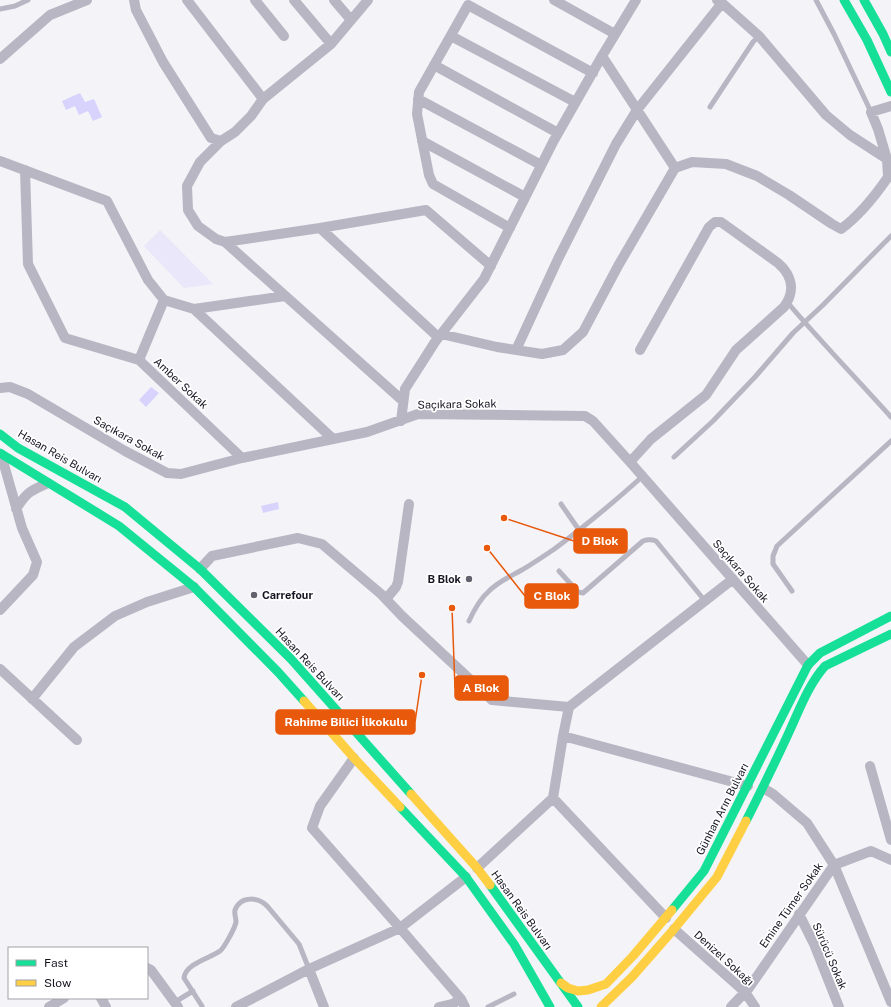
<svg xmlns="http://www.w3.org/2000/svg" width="891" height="1007" viewBox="0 0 891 1007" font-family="'Public Sans',sans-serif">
<rect width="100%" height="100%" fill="#f3f3f8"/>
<path fill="#e9e7f9" d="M160,230l53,54 -29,4 -40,-42z"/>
<path fill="#d8d3fd" d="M80,93l5,9 9,-3 8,18 -9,4 -5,-10 -9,4 -4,-9 -9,4 -4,-9z
M151,387l8,6 -13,14 -7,-7z
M278,502l1,7 -16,4 -2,-7z"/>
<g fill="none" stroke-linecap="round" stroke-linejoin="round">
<path stroke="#b8b6c3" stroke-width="5" d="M816,0l18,34 37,78
M0,9l15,-3 13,-6
M710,107l43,-65 6,-6
M788,303c33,39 69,76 103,114
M674,457l39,-36 42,-44 38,-44 30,-28 68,-69
M561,504l18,26
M559,571l19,21 5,1 60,-52c5,-2 8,-2 13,0l49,60
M792,591l-19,-27v-8l4,-10 114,-105
M469,621c5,-11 11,-22 20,-30 9,-9 20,-14 31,-20 11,-6 22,-14 33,-21 31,-23 61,-48 90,-74
M175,1002l18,-11
M202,1006l-18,-28c1,-14 26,-20 36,-27 4,-3 15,-23 16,-29 0,-5 -2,-8 -1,-12 6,-15 24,-13 33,-3l31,37 10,25
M488,1007l26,-13"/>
<path stroke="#b8b6c3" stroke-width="10" d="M134,0l2,10 27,52 48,76 10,3
M187,0l76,99
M255,0l29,36
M294,0l37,44 37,-44
M334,0l17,20
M554,0l61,34
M717,0l5,3 37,33 67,79 24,20 37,24
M451,36l124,66
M602,56l73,112
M0,59l50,-44 37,-15
M434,65l124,68
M418,99l123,66
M422,141l103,56
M0,161l107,40 41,79 16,20
M25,170l3,94 37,74 74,22
M320,228l-95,14 178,159
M510,228l-77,-44 -4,-9 -12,-61 2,-22 49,-87 125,68
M225,242l-9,-3 -18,-13 -10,-16 -1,-24 13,-24 21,-21 14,-9 16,-16 12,-17 68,-55
M285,296l-91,13 139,130
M194,309l-30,-9 -25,60 103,98
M441,334l56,13 45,7 21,-4 20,-18 35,-66 57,-98 17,-6 34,2 31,12 32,19 43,29 9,5c19,-14 34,-33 47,-52l-1,-18 -9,-30 -7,-17 20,-6
M438,337l-118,-109 106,-18 65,56
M516,350l42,-91 58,-115 21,-34 85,-107
M0,388l10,-1 18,7 97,57 42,22 14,1 61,-16 125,-26 51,-18 167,2 8,5 37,41 178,203
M401,421l4,-32 30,-47 49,-63 69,-137 49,-86 34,-56
M630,462l21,-23 55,-44 30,-45 48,-43c11,-15 9,-31 -6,-44l-57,-41h-6l-6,5 -69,123
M16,509c11,-17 14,-18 32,-26
M200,569l12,-13 86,-18 24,6 59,50 21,22 90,84 77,7
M386,599l10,-12 2,-5 11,-78
M0,610l33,-35 4,-13 -15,-34 -21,-74
M0,669l77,71
M32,699l42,-52 41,-31 32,-14 47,-15
M563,736l185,50
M354,758l-34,48 -8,22 88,100 61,71 4,8
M870,766l21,74
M763,788l10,6 34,29 27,42 57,137
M553,798l113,120
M477,868l76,-70 10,-62 6,-29 164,-128
M799,914l15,30 25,63
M674,929l71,63 10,15
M147,968l4,2 27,37
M309,969l15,38
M101,998l5,9
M49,1007l15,-9
M236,1007l73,-38 91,-41 66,-51
M439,1007l13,-3 9,-5
M731,1007l18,-19 85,-123 37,-14 20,9"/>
<path stroke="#16e098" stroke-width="9" d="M844,0l23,40 24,52
M864,0l19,34 8,18
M0,434l18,14 107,59 75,62 91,90 120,135
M0,453l119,73 75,61 84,85 26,29
M400,807l66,70 48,67 36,63
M746,821c15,-30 30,-60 44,-91 10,-22 19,-46 35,-64l66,-32
M490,885l88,122
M672,910l32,-39 104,-206 12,-12 71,-37"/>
<path stroke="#ffcf43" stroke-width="9" d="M304,701l50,57 46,49
M411,794l66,74 13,17
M561,983l7,5 10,3 10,-1 18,-6 27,-28 39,-46
M601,1007l31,-30 42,-48 43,-52 29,-56"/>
</g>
<g fill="#64636d" stroke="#fff" stroke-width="1.5">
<circle cx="469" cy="579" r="4"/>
<circle cx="254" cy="595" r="4"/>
</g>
<g text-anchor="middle" stroke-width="3.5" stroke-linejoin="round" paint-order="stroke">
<g font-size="11" fill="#171522" stroke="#fff">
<text transform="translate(181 383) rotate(43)" y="4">Amber Sokak</text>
<text transform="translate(457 404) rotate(-1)" y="4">Saçıkara Sokak</text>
<text transform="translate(129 438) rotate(29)" y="4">Saçıkara Sokak</text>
<text transform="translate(60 456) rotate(30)" y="4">Hasan Reis Bulvarı</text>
<text transform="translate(741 571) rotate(49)" y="4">Saçıkara Sokak</text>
<text transform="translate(310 664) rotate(47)" y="4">Hasan Reis Bulvarı</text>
<text transform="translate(722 809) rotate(-63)" y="4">Günhan Arın Bulvarı</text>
<text transform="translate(791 905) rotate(-55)" y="4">Emine Tümer Sokak</text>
<text transform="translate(522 910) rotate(54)" y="4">Hasan Reis Bulvarı</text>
<text transform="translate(830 956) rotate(67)" y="4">Sürücü Sokak</text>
<text transform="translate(724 958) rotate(42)" y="4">Denizel Sokağı</text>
</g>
<g font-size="11" font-weight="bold" fill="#171522" stroke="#fff" text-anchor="end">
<text x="461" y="583">B Blok</text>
<text x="262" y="599" text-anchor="start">Carrefour</text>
</g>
</g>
<path fill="none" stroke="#e8590c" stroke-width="1.5" d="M504 518L574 541M487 548L525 596M452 608L455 688M422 675L415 722"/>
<g fill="#e8590c" stroke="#fff" stroke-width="1.5">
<circle cx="504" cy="518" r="4"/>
<circle cx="487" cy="548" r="4"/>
<circle cx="452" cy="608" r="4"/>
<circle cx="422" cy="675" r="4"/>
</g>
<g fill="#e8590c" stroke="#e8590c" stroke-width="1.5">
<rect x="574" y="529" width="53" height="24" rx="4"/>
<rect x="525" y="584" width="53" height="24" rx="4"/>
<rect x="455" y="676" width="53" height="24" rx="4"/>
<rect x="276" y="710" width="139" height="24" rx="4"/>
</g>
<g font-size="12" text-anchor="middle" font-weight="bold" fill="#fff">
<text x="600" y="545">D Blok</text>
<text x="552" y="600">C Blok</text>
<text x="481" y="692">A Blok</text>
<text x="346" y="726">Rahime Bilici İlkokulu</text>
</g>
<rect x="8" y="947" width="140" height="52" fill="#ffffff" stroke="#a2a1a7"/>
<rect x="16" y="960" width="20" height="6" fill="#16e098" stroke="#a2a1a7"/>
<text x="44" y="967" font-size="12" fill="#171522">Fast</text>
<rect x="16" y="980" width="20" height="6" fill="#ffcf43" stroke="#a2a1a7"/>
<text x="44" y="987" font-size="12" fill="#171522">Slow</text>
</svg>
